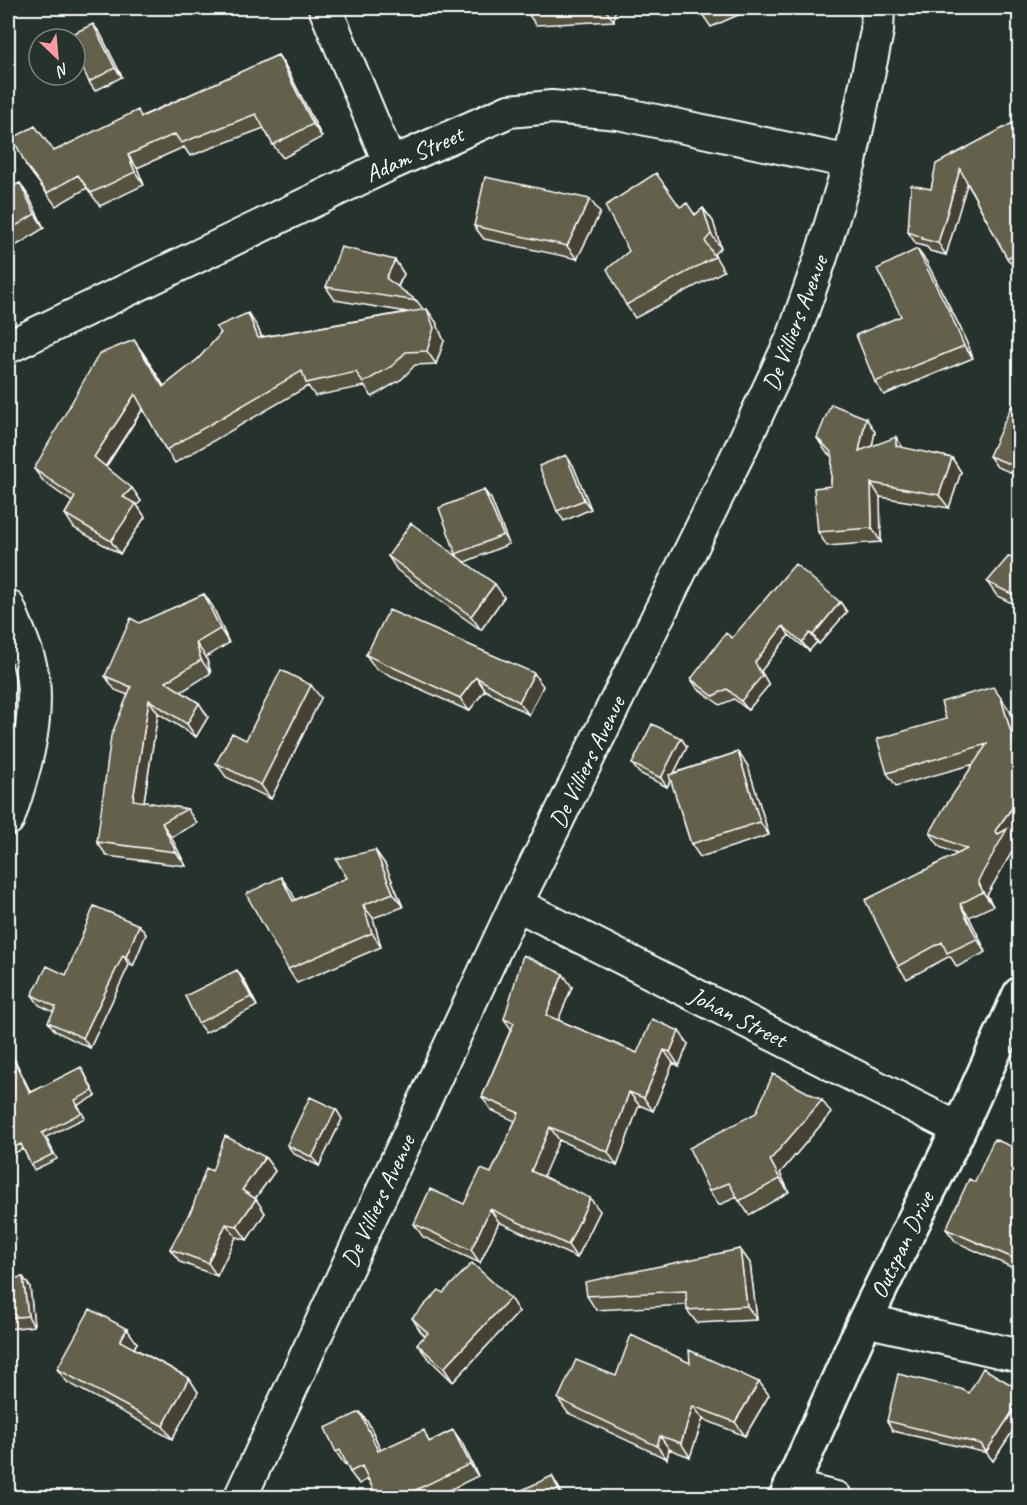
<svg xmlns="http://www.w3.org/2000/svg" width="1027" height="1505" viewBox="0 0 1027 1505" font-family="Caveat,sans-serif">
<rect width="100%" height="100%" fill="#26332d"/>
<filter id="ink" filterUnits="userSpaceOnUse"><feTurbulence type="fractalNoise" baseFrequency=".0167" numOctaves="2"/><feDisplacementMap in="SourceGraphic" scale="12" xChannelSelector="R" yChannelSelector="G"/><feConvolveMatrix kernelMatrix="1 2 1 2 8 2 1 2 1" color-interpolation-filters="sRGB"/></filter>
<g filter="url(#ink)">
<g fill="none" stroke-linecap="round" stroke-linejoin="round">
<g stroke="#fff" stroke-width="36">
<path id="street" d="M325,8l65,156
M8,347l382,-183 119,-53 43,-4 66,6 232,49
M8,606c8,20 23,53 25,74 5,47 -10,95 -25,139
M516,904l443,225
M865,1320l155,36
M791,1487l45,11
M240,1498l276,-594 226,-458 52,-111 27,-78 29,-95 27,-131 1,-23"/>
</g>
<g stroke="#fff" stroke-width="38">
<path id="secondary" d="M786,1498l79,-178 94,-191 61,-135"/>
</g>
<use href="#street" stroke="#26332d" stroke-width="32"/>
<use href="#secondary" stroke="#26332d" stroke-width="33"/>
</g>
<path fill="#555341" stroke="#fff" stroke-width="1.5" d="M526,8h89l-1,13 -78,4 -10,-14z
M698,8h56l-43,19z
M100,33l22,44 -27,14 -6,-9z
M278,55l9,14 35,68 -39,21 -10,-13 -9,-17 -74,28 -6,-9 -47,21 7,17 -44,21 -13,-18 -31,18 -30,-41 28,-14 88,-35z
M1020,119v148l-5,2 -8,-11 -40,-75 -21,72 -16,-4 -3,-4 -11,-3 -8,-12 23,-43z
M20,183l9,14 15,31 -22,14 -14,8v-61z
M680,207l16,7 7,-6 10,13 8,27 -7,6 10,17 -89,47 -9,-13 3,-54z
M600,213l-23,46 -93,-20 -10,-13z
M395,260l9,14 -6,13 19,14 6,8 13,13 8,19 -8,23 -21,1 -13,14 -30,18 -7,-11 -50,10 -7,-10 -133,77 -9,-13 -23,-41 -37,58 35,34 -4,4 8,12 -25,37 -46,-26 -9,-14 7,-12 -28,-20 -10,-13 109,-116 21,33 34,-27 23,-25 -5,-7 41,-1 5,11 145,-25 -72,-12 -9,-13z
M926,261l34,66 13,31 -89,37 -9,-13 26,-66z
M1020,403v73l-23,-9 -8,-11z
M866,418l9,14 -3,14 31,2 49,10 9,14 -12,36 -69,-11 1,45 -54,4 -9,-14 13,-46 1,-29 -6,-5 -9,-14z
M573,465l18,44 -27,12 -7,-10z
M491,499l18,45 -44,18 39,35 -23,33 -84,-60 -9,-14 70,1 -2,-3z
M1020,562v45l-23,-11 -10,-14z
M204,594l9,13 16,36 -23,14 5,16 -30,19 18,11 9,14 -12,20 -38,-24 -14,89 43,7 10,14 -26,14 15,29 -79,-10 -10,-14 31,-147 -13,-5 -10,-14 34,-53z
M840,602l7,10 -28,32 -2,-2 -8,9 -20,-16 -28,36 8,14 -21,25 -14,-11 -14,6 -23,-17 -6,-9 41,-41z
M366,655l177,31 -14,29 -44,-25 -16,21 -93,-42z
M321,698l-50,101 -45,-22 -10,-14 30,-23z
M1010,711l10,33v80l-8,11 5,8 -30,52 6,11 -24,11 17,35 -29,15 -7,-11 -43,23 -9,-13 59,-112 -17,-7 -10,-14 44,-69 -78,22 -9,-13z
M681,738l6,9 -13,26 64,-21 10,14 21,69 -69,22 -9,-13 -20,-64 -4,7 -28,-14 -7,-9z
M375,850l10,14 18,43 -30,11 8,29 -84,36 -9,-14 3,-78 4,9 52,-22z
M139,925l7,9 -13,32 -4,-1 -39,83 -35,-17 -7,-9 6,-10 -15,-7 -7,-10 34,-20z
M244,980l13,26 -52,27 -7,-10z
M572,987l-14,33 79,33 51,-9 -9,22 -6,-3 -20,48 -14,-6 -22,61 -58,-26 -16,36 57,35 -23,47 -78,-36 -19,41 -57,-26 -9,-13 50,-20 27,-31 24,-52 -24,-11 -9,-13 29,-68 -7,-10z
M8,1046l22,46 54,-20 12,24 -18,9 7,13 -39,19 11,22 -23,11 -11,-21 -15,7z
M336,1109l6,10 -23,47 -25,-12 -7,-9z
M831,1113l-51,60 9,19 -40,23 -12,-18 -18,8 -10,-14z
M1020,1150v121l-64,-29 -10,-13z
M265,1157l10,14 -20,28 10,14 -18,27 -11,-3 -19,39 -37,-14 -10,-13 42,-78z
M740,1249l10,14 7,57 -60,3 -10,-13v-5l-91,5 -9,-14z
M23,1277l7,10 4,39 -26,3v-50z
M443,1293l76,19 -66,70 -26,-25 -10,-13 8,-8 -4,-4 -9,-14z
M137,1343l-3,5 55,30 9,14 -26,47 -105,-57 -10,-13z
M690,1363l69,19 10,13 -24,41 -42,-17 -13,38 -21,-8 -2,10 -99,-46 -10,-14 58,-23z
M1020,1390v30l-27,41 -6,-8 -94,-22 -6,-10 82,-28z
M360,1412l9,12 12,26 50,-9 22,-11 9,13 16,33 -43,21h-58l-9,-18 -9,5 -9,-12 -4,-8 -1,1 -9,-13z"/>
<path fill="#454335" stroke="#fff" stroke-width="1.5" d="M604,8h11l-1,13z
M93,24l7,9 22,44 -7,-9z
M278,55l9,14 35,68 -9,-13z
M128,155l9,13 7,17 -9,-13z
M960,169l8,12 -22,74 -8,-12z
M20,183l9,14 15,31 -9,-14z
M590,199l10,14 -23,46 -10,-13z
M703,208l10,13 8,27 -10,-14z
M917,249l9,12 34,66 13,31 -9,-12z
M395,260l9,14 -9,17 -9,-13z
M427,309l9,13 8,19 -8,23 -9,-13z
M248,313l9,13 10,25 -9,-13z
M134,340l9,13 29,47 -9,-13z
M135,394l9,13 -41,63 -9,-13z
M866,418l9,14 -7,33 -9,-14z
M896,437l9,14 -9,-5z
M566,455l7,10 18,44 -7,-9z
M952,458l9,14 -12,36 -10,-13z
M871,483l9,14 1,45 -9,-14z
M132,488l9,13 -4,4 8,12 -25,37 -9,-13 12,-44z
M484,490l7,9 18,45 -6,-9z
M495,584l9,13 -23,33 -10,-14z
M204,594l9,13 16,36 -9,-14z
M840,602l7,10 -28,32 -6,-9z
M783,626l6,9 -28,36 8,14 -21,25 -7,-9 14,-39z
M810,633l7,9 -8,9 -7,-9z
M196,643l10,14 5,16 -10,-13z
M534,673l9,13 -14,29 -10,-13z
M476,677l9,13 -16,21 -9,-13z
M311,685l10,13 -50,101 -10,-14z
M1001,698l9,13 10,33v20z
M149,700l9,13 -16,100 -9,-13z
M199,703l9,14 -12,20 -9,-13z
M681,738l6,9 -20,40 -6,-9z
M738,752l10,14 21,69 -9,-13z
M1020,797v27l-8,11 5,8 -30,52 6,11 -10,-14 -5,-11 17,-50z
M162,823l9,14 15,29 -10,-14z
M375,850l10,14 18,43 -10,-14z
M281,877l10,14 12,24 -10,-14z
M960,904l9,13 17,35 -9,-13z
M363,905l10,13 8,29 -9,-14z
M139,925l7,9 -13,32 -7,-9z
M123,955l6,10 -39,83 -7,-10z
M237,970l7,10 13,26 -6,-9z
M563,974l9,13 -17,41 -9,-13z
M679,1031l9,13 -9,22 -9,-14z
M8,1046l25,51 -3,-4 -22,-45z
M664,1050l9,13 -20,48 -9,-13z
M629,1092l10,13 -22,61 -9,-14z
M822,1100l9,13 -51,60 9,19 -9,-13 -10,-19z
M336,1109l6,10 -23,47 -7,-9z
M550,1127l9,13 -19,44 -9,-13z
M265,1157l10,14 -24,33 -9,-14z
M590,1198l10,13 -23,47 -9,-13z
M256,1199l9,14 -18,27 -10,-14z
M490,1209l9,13 -19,41 -9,-13z
M226,1224l10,13 -19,39 -9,-13z
M740,1249l10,14 7,57 -10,-14z
M23,1277l7,10 4,39 -6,-10z
M510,1298l9,14 -66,70 -9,-14z
M127,1329l10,14 -7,11 -10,-13z
M189,1378l9,14 -26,47 -9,-13z
M759,1382l10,13 -24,41 -10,-14z
M1020,1400v20l-27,41 -7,-9z
M693,1406l10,13 -13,38 -9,-14z
M360,1412l9,12 18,40 -9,-13z
M453,1430l9,13 16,33 -8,-12z
M660,1436l9,13 -2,10 -10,-13z
M552,1476l6,10 6,11h-2z"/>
<path fill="#63604c" stroke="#fff" stroke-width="1.5" d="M526,8h78l-78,3z
M698,8h16l-13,5z
M93,24l22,44 -26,14 -14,-31v-12h-6l-1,-3z
M278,55l35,69 -40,21 -17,-31 -75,29 -6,-9 -47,21 7,17 -44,21 -13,-18 -31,18 -21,-28 -13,-27 22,-12 19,25 84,-41 3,7z
M1020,119v70l-8,3 8,13v46l-13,7 -47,-89 -22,74 -16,-4v-2l-14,-5 3,-47 20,4 5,-25z
M656,173l24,34 7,-4 8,12 8,-7 8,26 -6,7 10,16 -89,48 -19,-36 22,-18 -24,-45z
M485,177l105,22 -23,47 -93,-20z
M20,183l15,31 -27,17v-42z
M341,247l54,13 -9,18 31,23 -91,-14z
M917,249l34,66 13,31 -89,36 -19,-47 45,-19 -24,-47z
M427,309l7,19 -7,23 -21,1 -14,14 -29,17 -7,-11 -50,11 -4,-12 -136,79 -31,-56 -41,63 38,31 -9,9 13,7 -25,37 -46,-27 10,-17 -41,-28 65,-115 35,-14 29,47 35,-28 23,-26 -5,-6 32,-14 10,25z
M1020,403v65l-31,-12 23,-51 6,2z
M831,404l35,14 -7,33 37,-14v9l56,12 -13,37 -68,-12 1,45 -54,4 -4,-44 17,-2 1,-33 -15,-15z
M566,455l18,45 -27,11 -18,-45z
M484,490l19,45 -47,19 -17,-46z
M411,523l84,61 -24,32 -83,-60z
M1009,556l11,6v36l-33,-16z
M795,564l45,38 -27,33 -3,-2 -8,9 -19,-16 -28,36 7,14 -21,25 -14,-12 -14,7 -22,-17 35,-46 6,5z
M204,594l16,35 -24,14 5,17 -35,22 33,21 -12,21 -38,-24 -16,100 54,9 -25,14 14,29 -79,-10 14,-106 20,-49 -26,-11 26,-58 8,5z
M389,610l145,63 -15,29 -43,-25 -16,21 -94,-43z
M281,670l30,15 -50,100 -45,-22 16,-30 14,7z
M993,687l8,11 19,66v33l-25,34 3,3 9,-5 -29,52 5,11 -23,12 17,35 -30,14 -5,-11 -44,24 -33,-66 102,-51 -37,-16 14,-25 43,-64 -100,29 -10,-34 69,-20 -5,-17z
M652,724l29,14 -20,40 -29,-14z
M738,752l22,70 -69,22 -22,-69z
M375,850l18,43 -30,12 9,28 -84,36 -42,-75 35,-17 12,24 54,-23 -11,-19z
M94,906l45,19 -13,32 -3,-2 -40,83 -35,-16 8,-15 -24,-12 15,-29 19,9z
M523,955l40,19 -17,41 91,38 15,-34 27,12 -9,21 -6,-2 -20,48 -15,-6 -21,60 -58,-25 -19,44 59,27 -22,47 -78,-36 -19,41 -57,-26 16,-35 34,15 17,-35 10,4 28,-60 -37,-16 32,-74 -10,-4z
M237,970l14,27 -53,26 -13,-27z
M8,1048l22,45 51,-26 12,24 -18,9 6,13 -39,20 11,21 -22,11 -10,-21 -13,6z
M773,1074l49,26 -52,60 10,19 -41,22 -10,-18 -20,8 -20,-43 67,-35z
M310,1097l26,12 -24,48 -25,-12z
M225,1136l40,21 -23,33 14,9 -19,27 -11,-2 -18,39 -38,-14 22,-40 14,-41 6,3z
M994,1139l26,11v111l-74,-32 23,-50 6,3z
M740,1249l7,57 -60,4 -1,-19 -99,5 -2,-14z
M472,1263l38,35 -66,70 -27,-24 11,-11 -16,-15 27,-28 4,3z
M23,1277l5,39 -20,2v-39z
M90,1309l37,20 -7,12 69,37 -26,48 -106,-57z
M631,1335l59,28 -1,-13 70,32 -24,40 -42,-16 -12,37 -21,-7 -3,10 -99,-47 18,-39 40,16z
M983,1368l37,22v10l-34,52 -5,-8 -94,-23 11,-47 63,15 8,4z
M360,1412l18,39 46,-21 5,12 24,-12 17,34 -69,33h-24l-15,-31 -12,6 -10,-22 -4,2 -11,-24z
M552,1476l10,21h-55z"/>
</g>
<g text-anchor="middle" stroke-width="6" stroke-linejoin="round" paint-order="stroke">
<g font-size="24" fill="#fff" stroke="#26332d">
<text transform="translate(414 154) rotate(-24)" y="8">Adam Street</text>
<text transform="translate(795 323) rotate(-69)" y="8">De Villiers Avenue</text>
<text transform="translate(587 762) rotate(-64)" y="8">De Villiers Avenue</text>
<text transform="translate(738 1017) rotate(27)" y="8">Johan Street</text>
<text transform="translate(378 1201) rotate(-65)" y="8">De Villiers Avenue</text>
<text transform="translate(902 1245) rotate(-64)" y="8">Outspan Drive</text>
</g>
</g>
<rect width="1027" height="1505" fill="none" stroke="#26332d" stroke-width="30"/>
<rect x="15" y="15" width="997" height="1475" fill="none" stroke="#fff" stroke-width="2" filter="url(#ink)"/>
<g transform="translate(57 57) rotate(154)"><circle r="28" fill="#26332d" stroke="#7d8581" stroke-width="1.5"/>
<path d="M0-4.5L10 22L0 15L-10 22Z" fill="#ff9aa2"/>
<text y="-9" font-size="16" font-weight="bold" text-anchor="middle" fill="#ffffff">N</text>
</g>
</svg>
